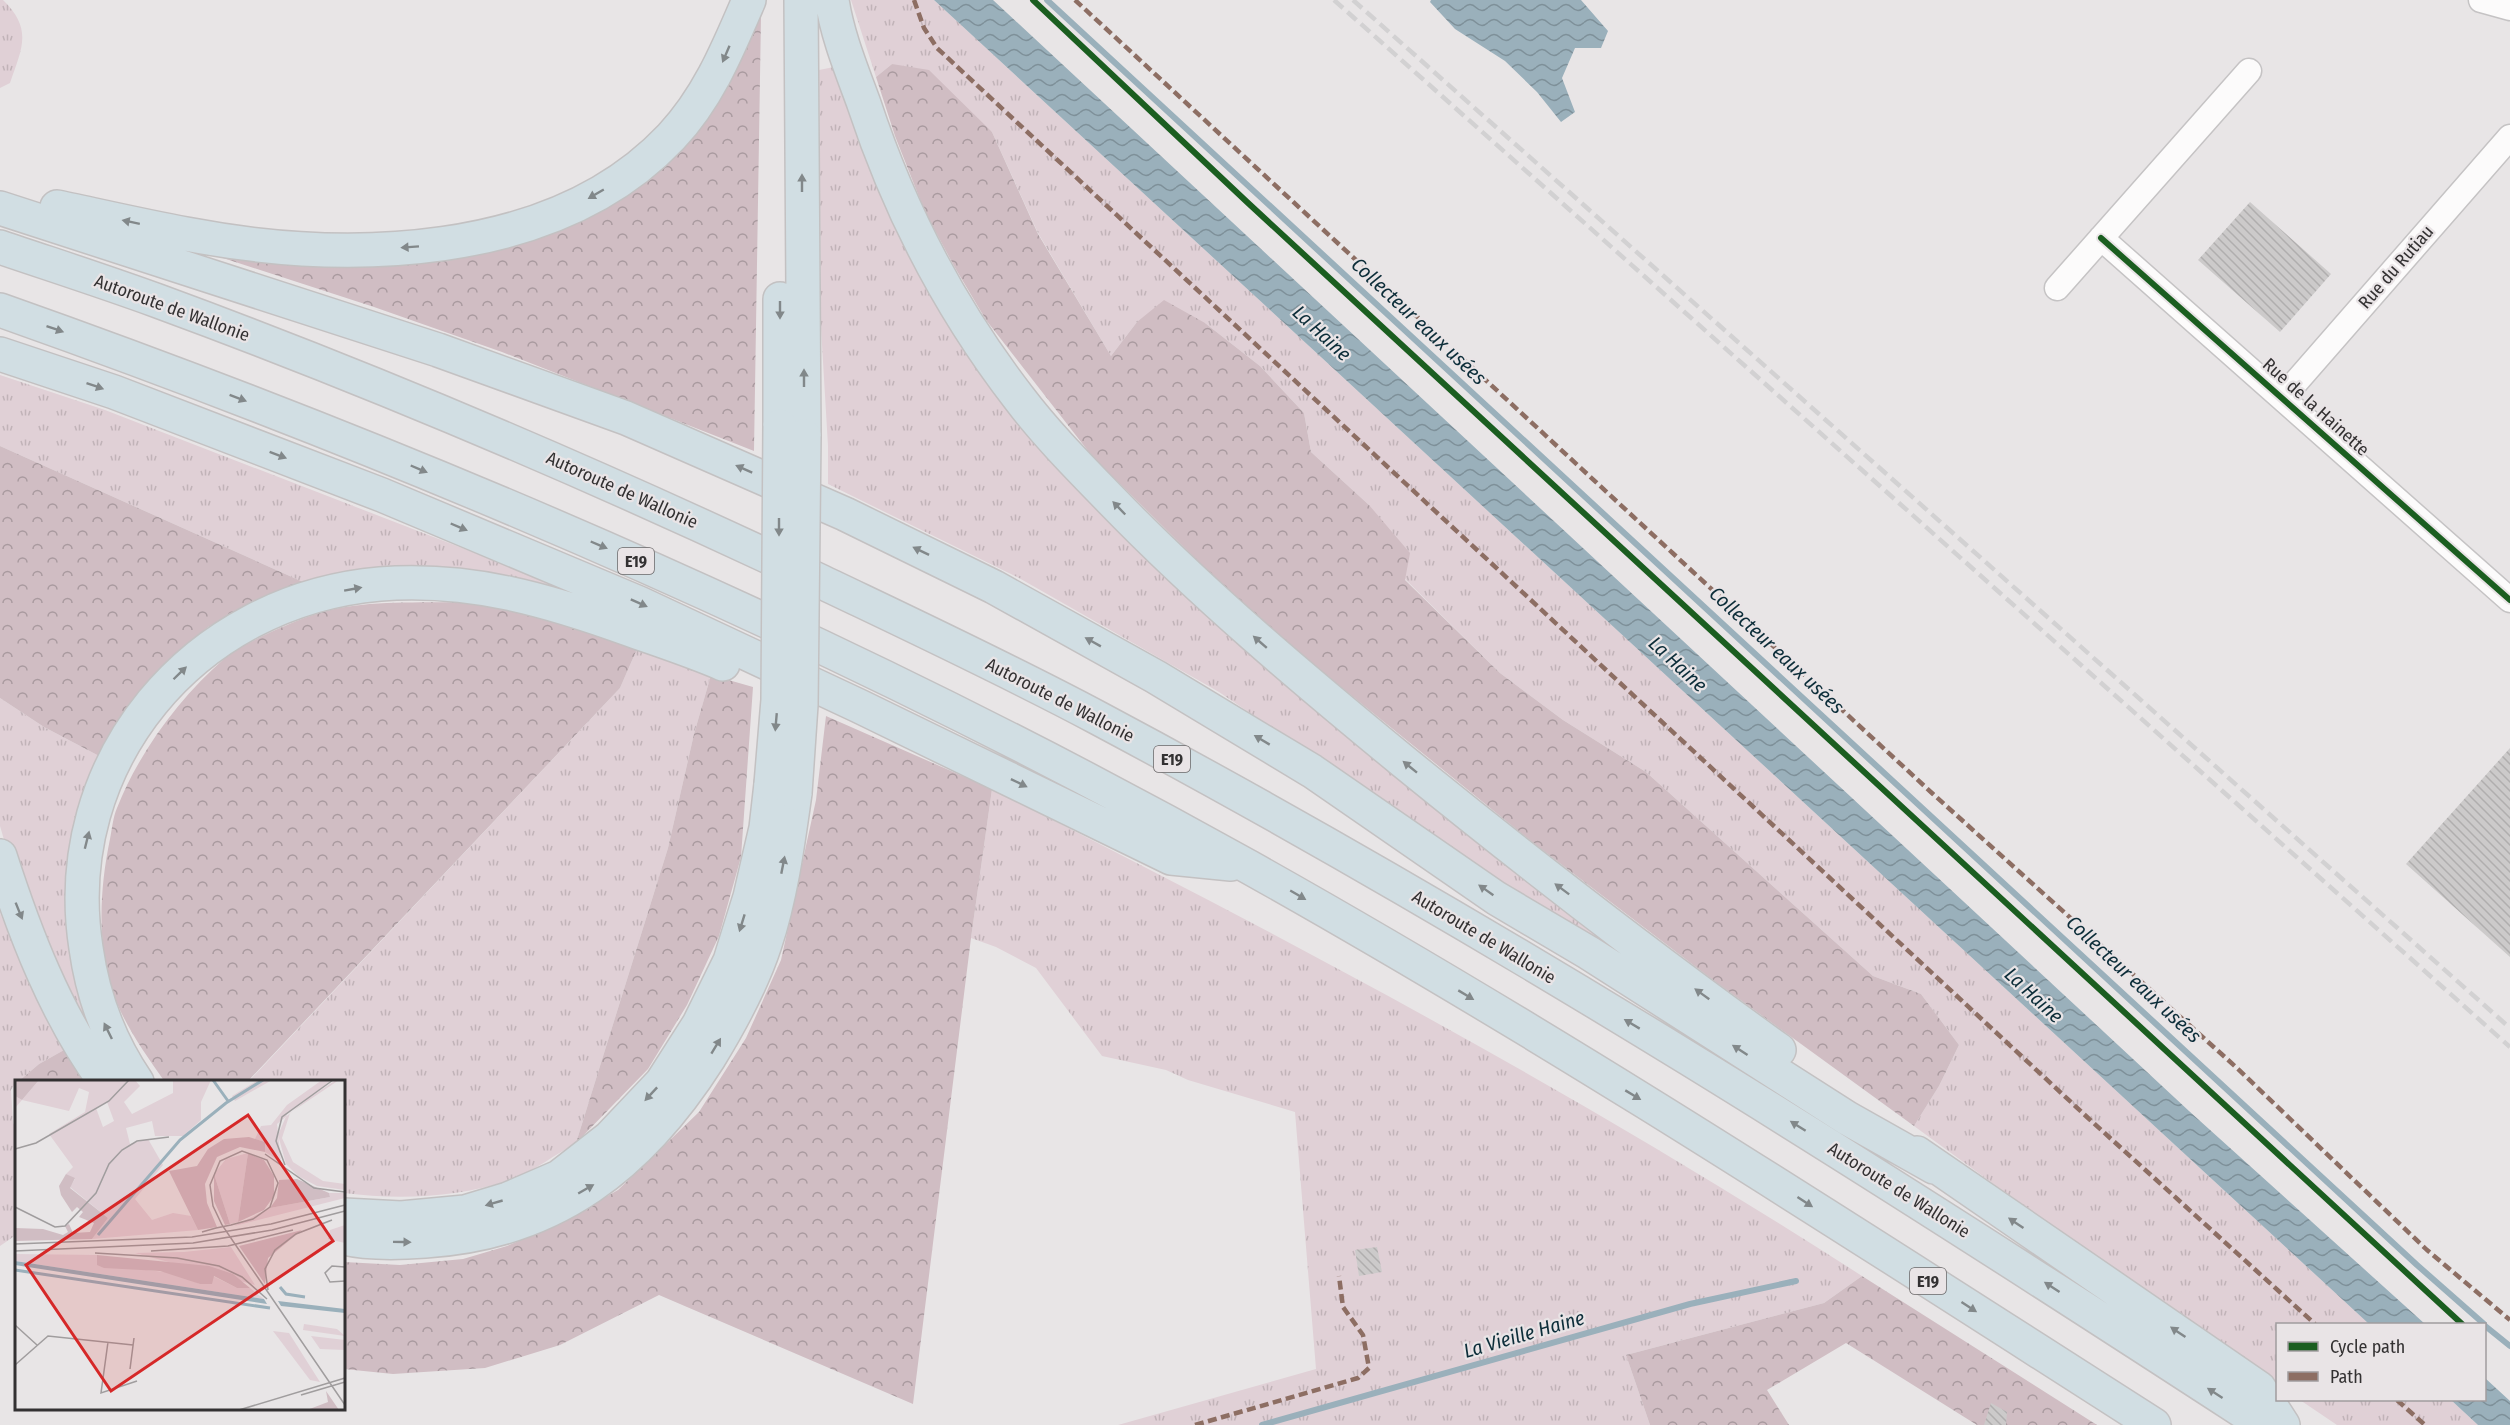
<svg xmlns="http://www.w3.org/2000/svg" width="2510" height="1425" viewBox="0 0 2510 1425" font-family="'Fira Sans Condensed',sans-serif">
<defs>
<pattern id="grass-tufts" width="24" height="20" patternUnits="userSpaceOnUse" patternTransform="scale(1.5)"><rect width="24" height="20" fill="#e0d0d6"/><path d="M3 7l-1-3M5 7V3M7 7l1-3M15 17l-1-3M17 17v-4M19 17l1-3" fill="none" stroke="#c1b3b8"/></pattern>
<pattern id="forest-crowns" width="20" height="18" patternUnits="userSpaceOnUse" patternTransform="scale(1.5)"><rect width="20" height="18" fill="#d0bdc3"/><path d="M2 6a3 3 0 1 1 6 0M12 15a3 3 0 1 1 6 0" fill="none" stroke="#a99a9f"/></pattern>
<pattern id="water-waves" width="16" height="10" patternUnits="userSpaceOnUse" patternTransform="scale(1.5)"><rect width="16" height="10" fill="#9ab0bb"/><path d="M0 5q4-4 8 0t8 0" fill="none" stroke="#7e9099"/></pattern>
<pattern id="building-back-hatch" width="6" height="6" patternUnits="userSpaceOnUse" patternTransform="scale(1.5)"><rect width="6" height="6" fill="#cccaca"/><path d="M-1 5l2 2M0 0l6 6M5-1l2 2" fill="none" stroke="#b0aeae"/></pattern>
</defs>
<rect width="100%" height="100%" fill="#e8e5e6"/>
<path fill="url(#grass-tufts)" d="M0,0h3c30,29 19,48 7,83l-10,5z
M851,0h83l1435,1324h-91l-1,60 -168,-116 -195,-142 25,-40 20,-41 -38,-51 -48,-18 -227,-204 -83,-52 -63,-47 -95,-94 -36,-74 -58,-53 -7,-39 -44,-47 -55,-43 -68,-1 -26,34 -73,-123 -46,-101 -100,-68 -16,13z
M839,66l23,80 31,75 28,55 96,138 590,523 -5,10 -95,-60 -288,-195 -200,-114 -191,-94v-38l-7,-118 -2,-258z
M0,375l105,35 582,225 -144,-43 -231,-6 -312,-140z
M637,649l74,26 -17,59 -26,114 -92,295c-20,11 -42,28 -64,36 -53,19 -114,21 -168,14v-111h-96l372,-394z
M0,698l44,29 57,30 -15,46 27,258 -29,-27 -70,-160 -14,-48z
M992,789c297,150 590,306 870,487l-38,27 -198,52 24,70h-532l198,-56 -21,-257 -107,-32 -22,-10 -64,-14 -66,-88 -40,-21 -25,-9z
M0,913l45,103 19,34 -25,14 -20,17 -3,1 -5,8 2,33 3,5v107l-16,11z
M2300,1400h151l27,25h-141z"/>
<path fill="url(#forest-crowns)" d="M761,15l-7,436 -252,-99 -128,-45 -191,-62 241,16 58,-7 65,-22 50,-19 49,-36 105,-158z
M892,64l37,6 63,62 46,102 73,122 26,-34 27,-22 41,23 55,43 44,47 7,39 58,53 41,48 -5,27 95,93 63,47 83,52 227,204 48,18 38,51 -20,41 -25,40 -201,-146 -177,-135 -216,-175 -77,-64 -151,-150 -106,-136 -32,-54 -29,-54 -30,-76 -19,-59z
M0,446l312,140 -59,16 -45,25 -42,35 -38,48 -27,47 -57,-30 -44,-29z
M455,602l52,6 50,14 80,27 -17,39 -372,393 -83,1c-21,-30 -43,-60 -54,-95 -14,-47 -11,-100 -1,-148 2,-10 3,-22 7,-31 22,-56 63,-111 108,-150 18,-15 71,-38 94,-45 44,-13 91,-10 136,-11z
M711,675l42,12 -12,170 -22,79 -32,69 -39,64 -72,74 92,-295 26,-114z
M826,716l166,73 -21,149 -58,466 -254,-109 -99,50 -75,23 -92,6 -49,-5v-107l56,3 63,-6 44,-13 51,-22 60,-34 81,-78 47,-74 35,-78 35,-160z
M64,1050l19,31h-64l20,-17z
M1862,1276l235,149h-120l-131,-82 -79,47 22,35h-139l-24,-70 198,-52z"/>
<path fill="url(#water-waves)" d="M934,0h59l1196,1111 236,213h-56z
M1431,0h150l27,31 -7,17h-26l-13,30 13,34 -14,10 -24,-30 -32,-31 -50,-32 -25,-27z
M2485,1378l25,23v24h-32l-27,-25h33z"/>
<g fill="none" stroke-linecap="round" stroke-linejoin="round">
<path stroke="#9ab0bb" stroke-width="6" d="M1047,0l1370,1265 67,59
M2484,1325l26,21
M1262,1425l428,-121 106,-23"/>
</g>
<path fill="url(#building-back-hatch)" d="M2250,202l81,72 -51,58 -82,-72z
M2510,748v209l-104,-93z
M1377,1247l5,25 -23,4 -4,-26z
M1991,1403l16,9 -1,13h-22z"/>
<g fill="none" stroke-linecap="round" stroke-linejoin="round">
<g stroke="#c5c3c4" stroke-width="27">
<path id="street" d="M2481,0l29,8
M2101,238l409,362
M2057,288l192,-217
M2282,398l228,-261"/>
</g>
<g stroke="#c3c1c2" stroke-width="36">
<path id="highway" d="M801,0l3,436
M832,0c5,35 20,71 32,104 35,106 87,206 155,294 28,37 61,70 93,103 91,94 191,178 292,261 123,100 247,196 375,288
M57,207c43,9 86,19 129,27 157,30 367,28 485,-97 37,-39 57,-88 78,-137
M0,208l438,142 188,68 219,96 149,73 162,90 156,94 184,127 93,55 258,165 87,49
M0,247c53,18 106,35 158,54 226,83 447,178 664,281 92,44 186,88 276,136 402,214 785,459 1166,707
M0,310c430,152 850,334 1249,557 309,173 606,367 905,558
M0,354l114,38 268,103 257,108 220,103 312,152 60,6
M780,426v-127
M0,856c25,78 56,159 105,226
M137,1082c-28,-41 -44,-84 -51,-134 -29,-186 108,-348 294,-364 90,-7 168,16 251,46 31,11 62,21 92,34
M1917,1153l342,235 24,37
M344,1215l57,3 64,-6 43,-13 51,-22 50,-39 53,-56 37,-58 31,-63 20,-64 16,-69 5,-44
M344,1238c25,6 54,5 81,3 130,-8 216,-76 284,-183 22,-36 43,-74 56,-114 16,-48 23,-101 30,-151"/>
</g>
<use href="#street" stroke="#fcfbfb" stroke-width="24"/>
<use href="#highway" stroke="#d1dee3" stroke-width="33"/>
<path stroke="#d2d1d2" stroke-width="4.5" stroke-dasharray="12 6" stroke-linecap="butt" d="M1334,0l1176,1047
M1353,0l1157,1028"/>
<g stroke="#c3c1c2" stroke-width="36" stroke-linecap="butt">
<path id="highway-bridge" d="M771,784l7,-84 2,-274
M795,793l6,-88 3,-269"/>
</g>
<use href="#highway-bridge" stroke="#d1dee3" stroke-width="33"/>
<path stroke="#8d6e63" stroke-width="4.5" stroke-dasharray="9 4.5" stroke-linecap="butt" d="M914,0l10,28 13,20 1150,1069 228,207
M1075,0l858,794 304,274 190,182 83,70
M2397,1400l28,25
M1195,1425l163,-47 11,-10 -6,-33 -20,-28 -4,-31"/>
<g stroke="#e9e4e6" stroke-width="10">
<path id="cycleway" d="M1033,0l214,202 1215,1122
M2101,238l409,362"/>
</g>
<use href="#cycleway" stroke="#1b5e20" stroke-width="6"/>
</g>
<defs><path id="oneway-solid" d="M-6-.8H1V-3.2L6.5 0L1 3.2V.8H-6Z" transform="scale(1.5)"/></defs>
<g fill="#82888a">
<use href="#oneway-solid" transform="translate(726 54) rotate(113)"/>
<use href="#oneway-solid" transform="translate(802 183) rotate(-90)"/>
<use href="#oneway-solid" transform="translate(596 194) rotate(150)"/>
<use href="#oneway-solid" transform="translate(131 222) rotate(-168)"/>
<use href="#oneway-solid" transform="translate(410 247) rotate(176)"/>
<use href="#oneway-solid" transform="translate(780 310) rotate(90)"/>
<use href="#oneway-solid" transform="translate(55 329) rotate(19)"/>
<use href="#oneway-solid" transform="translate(804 378) rotate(-90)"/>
<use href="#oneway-solid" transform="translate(95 386) rotate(19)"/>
<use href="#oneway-solid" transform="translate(238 398) rotate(21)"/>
<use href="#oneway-solid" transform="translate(278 455) rotate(21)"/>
<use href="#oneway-solid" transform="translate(419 469) rotate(23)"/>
<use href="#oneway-solid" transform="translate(744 469) rotate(-156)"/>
<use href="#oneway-solid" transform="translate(1119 508) rotate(-134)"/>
<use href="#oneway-solid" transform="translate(459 527) rotate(23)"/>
<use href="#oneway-solid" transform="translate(779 527) rotate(90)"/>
<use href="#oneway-solid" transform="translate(599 545) rotate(23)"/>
<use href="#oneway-solid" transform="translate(921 551) rotate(-154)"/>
<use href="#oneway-solid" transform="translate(353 589) rotate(-10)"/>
<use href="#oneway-solid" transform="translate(639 603) rotate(24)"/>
<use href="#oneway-solid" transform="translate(1093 642) rotate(-151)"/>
<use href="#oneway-solid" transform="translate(1260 642) rotate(-139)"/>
<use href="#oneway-solid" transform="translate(180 673) rotate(-44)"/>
<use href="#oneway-solid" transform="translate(776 722) rotate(95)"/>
<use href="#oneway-solid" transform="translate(1262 740) rotate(-149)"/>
<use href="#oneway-solid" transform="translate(1410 767) rotate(-141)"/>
<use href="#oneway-solid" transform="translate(1019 783) rotate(26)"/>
<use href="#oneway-solid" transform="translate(87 840) rotate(-76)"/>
<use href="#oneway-solid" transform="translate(783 865) rotate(-79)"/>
<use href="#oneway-solid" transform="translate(1562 889) rotate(-143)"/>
<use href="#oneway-solid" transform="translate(1486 890) rotate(-145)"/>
<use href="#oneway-solid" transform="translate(1298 895) rotate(30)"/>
<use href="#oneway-solid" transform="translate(19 911) rotate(68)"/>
<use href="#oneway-solid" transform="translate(742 923) rotate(107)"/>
<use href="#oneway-solid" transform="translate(1702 994) rotate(-144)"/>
<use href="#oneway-solid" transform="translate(1466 995) rotate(31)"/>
<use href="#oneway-solid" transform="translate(1632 1024) rotate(-149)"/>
<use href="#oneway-solid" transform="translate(108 1031) rotate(-116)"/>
<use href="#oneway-solid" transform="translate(716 1046) rotate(-59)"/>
<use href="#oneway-solid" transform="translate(1740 1050) rotate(-147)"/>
<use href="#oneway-solid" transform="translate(651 1094) rotate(133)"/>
<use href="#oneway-solid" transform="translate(1633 1095) rotate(31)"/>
<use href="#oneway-solid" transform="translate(1798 1126) rotate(-148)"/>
<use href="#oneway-solid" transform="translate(586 1189) rotate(-30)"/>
<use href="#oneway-solid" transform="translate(1805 1202) rotate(33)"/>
<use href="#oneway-solid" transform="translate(494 1203) rotate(164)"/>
<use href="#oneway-solid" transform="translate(2016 1223) rotate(-146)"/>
<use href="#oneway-solid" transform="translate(402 1242) rotate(1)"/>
<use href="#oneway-solid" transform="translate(2052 1287) rotate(-147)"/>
<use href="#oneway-solid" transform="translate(1969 1307) rotate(33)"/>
<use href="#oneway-solid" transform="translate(2178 1332) rotate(-146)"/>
<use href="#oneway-solid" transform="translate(2215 1393) rotate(-147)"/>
</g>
<g text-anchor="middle" stroke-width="4.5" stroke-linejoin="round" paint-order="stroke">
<g fill="#e9e4e6" stroke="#6a6768" stroke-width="1.5">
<rect x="618" y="548" width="36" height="26" rx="4.5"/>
<rect x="1154" y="746" width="36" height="26" rx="4.5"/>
<rect x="1910" y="1268" width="36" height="26" rx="4.5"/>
</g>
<g font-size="16" font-weight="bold" fill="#333132">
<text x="636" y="567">E19</text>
<text x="1172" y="765">E19</text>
<text x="1928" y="1287">E19</text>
</g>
<g font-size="18" fill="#333132" stroke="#e9e4e6">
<text transform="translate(2396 267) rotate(-49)" y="6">Rue du Rutiau</text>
<text transform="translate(172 308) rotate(20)" y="6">Autoroute de Wallonie</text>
<text transform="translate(2316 407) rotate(42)" y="6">Rue de la Hainette</text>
<text transform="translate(622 490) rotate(24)" y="6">Autoroute de Wallonie</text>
<text transform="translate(1060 700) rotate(27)" y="6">Autoroute de Wallonie</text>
<text transform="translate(1484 937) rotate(31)" y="6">Autoroute de Wallonie</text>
<text transform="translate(1899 1190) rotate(32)" y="6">Autoroute de Wallonie</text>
</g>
<g font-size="20" font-style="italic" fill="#0c2d39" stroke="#e9e4e6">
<text transform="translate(1419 321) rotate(43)" y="7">Collecteur eaux usées</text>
<text transform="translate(1322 333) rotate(43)" y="7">La Haine</text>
<text transform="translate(1777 650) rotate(43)" y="7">Collecteur eaux usées</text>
<text transform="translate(1678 664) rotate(43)" y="7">La Haine</text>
<text transform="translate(2134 979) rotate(43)" y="7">Collecteur eaux usées</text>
<text transform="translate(2034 995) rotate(43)" y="7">La Haine</text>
<text transform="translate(1524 1334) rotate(-16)" y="7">La Vieille Haine</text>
</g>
</g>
<g transform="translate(15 1080)">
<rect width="330" height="330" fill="#e8e5e6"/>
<path d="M24,0h96l5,6 -16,16 8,12 41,-21v-13h38l-10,22v18l-18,16h-28l-3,-15 -26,7 4,16 18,-5 15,26 -28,34 17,21 21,-7 18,3 7,14 -106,9 16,-21 -38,-31 5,-8 -9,-5 7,-7 -24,-33 36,-22 4,-20 -10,-4 -10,23 -47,-11 -7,8v-12l7,4zM92,22l7,19 -11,6 -7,-19zM243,0h14l-37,21 -3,-5zM307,0h9l-54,44 4,38 -16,-10v-10l-10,-3 6,-13 10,-1 16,-20zM321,0h3l-49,33 -8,25 11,24 30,19 22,3v6l-28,-4 -19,-10 -12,-12 -8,-29 10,-23zM233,73l-10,69 -8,2 -16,-50 12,-15zM314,113h16v5l-111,28 36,-18 60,-11zM330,145v18l-17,-4 2,-9zM216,167l24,38 -120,-32 49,-1zM0,174l82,1 12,11 65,7 26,11h7l6,-8 24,12h13l14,11 -249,-38zM289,244l33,5 8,7 -42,-6zM258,251l16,2 31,49 -10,-2zM296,256l34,4v10l-25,-1z" fill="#e0d0d6" fill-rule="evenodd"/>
<path d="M0,0h24l-17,20 -7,-4zM234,57l16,5v10l-25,-5 -23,10 -12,27 2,19 10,24 -19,3 -29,-59 28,-5 11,-17 16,-10zM233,73l16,7 10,16v20l-10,14 -26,12zM51,94l9,4 -5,10 38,30 -16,21 -77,2v-13l28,1 20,6 5,-3 -3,-6 4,-2 4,9 17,-1 4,-9 -15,-6 4,-5 -6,-5 -5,5 -11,-17 -2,-9zM199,94l16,50 -5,1 -11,-24zM282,99l32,14 1,4 -60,11 7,-10 2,-18zM287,150l-34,28 -3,26 -26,-38zM82,175l112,11 24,8 17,14h-13l-23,-12 -2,8h-12l-40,-13 -56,-3 -7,-3zM311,311l13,19h-32l21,-8z" fill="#d0bdc3"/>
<path d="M0,181l249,38 3,5 -252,-39zM263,221l67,8v4l-64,-7z" fill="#9ab0bb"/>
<path fill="none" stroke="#9ab0bb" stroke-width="3" d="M198,0l15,21M83,155l82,-95 46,-37 37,-23M0,190l255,38M265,207l6,7 19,3"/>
<path fill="none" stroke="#a09d9e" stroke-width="1.5" d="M0,69l21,-6 73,-42 20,-21M250,74l49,34 31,4M270,85l-9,-24 6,-24 51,-37M0,127l40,20 10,-1 31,-33 13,-29 13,-14 15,-9 32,-4M187,152l14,-4 15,-3 22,-6 17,-12 8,-24 -11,-23 -25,-9 -22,10 -10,24 3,21 9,19 17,25 106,155M0,164l177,-7 79,-13 74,-19M0,171l178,-8 79,-13 73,-19M136,171l77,-5 65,-16M80,173l82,5 42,8 23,11 25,22M330,187l-13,-1 -7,7 5,9 15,-1M253,210l-3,-21 10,-19 21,-16 36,-14M0,245l22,20M93,262l-7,51 36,-12M0,285l33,-29 85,9M115,289l4,-31M286,315l44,-13M224,330l106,-32"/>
<path fill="#d62828" fill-opacity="0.15" stroke="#d62828" stroke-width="3" d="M233,35l85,126 -222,150 -85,-126z"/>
<rect width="330" height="330" fill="none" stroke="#333132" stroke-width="3"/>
</g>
<rect x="2276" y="1323" width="210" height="78" fill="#e9e4e6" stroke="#a09c9e" stroke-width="1.5"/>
<rect x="2288" y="1342" width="30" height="9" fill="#1b5e20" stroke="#a09c9e" stroke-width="1.5"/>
<text x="2330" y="1353" font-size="18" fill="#333132">Cycle path</text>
<rect x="2288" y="1372" width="30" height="9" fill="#8d6e63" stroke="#a09c9e" stroke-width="1.5"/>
<text x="2330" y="1383" font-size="18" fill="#333132">Path</text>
</svg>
